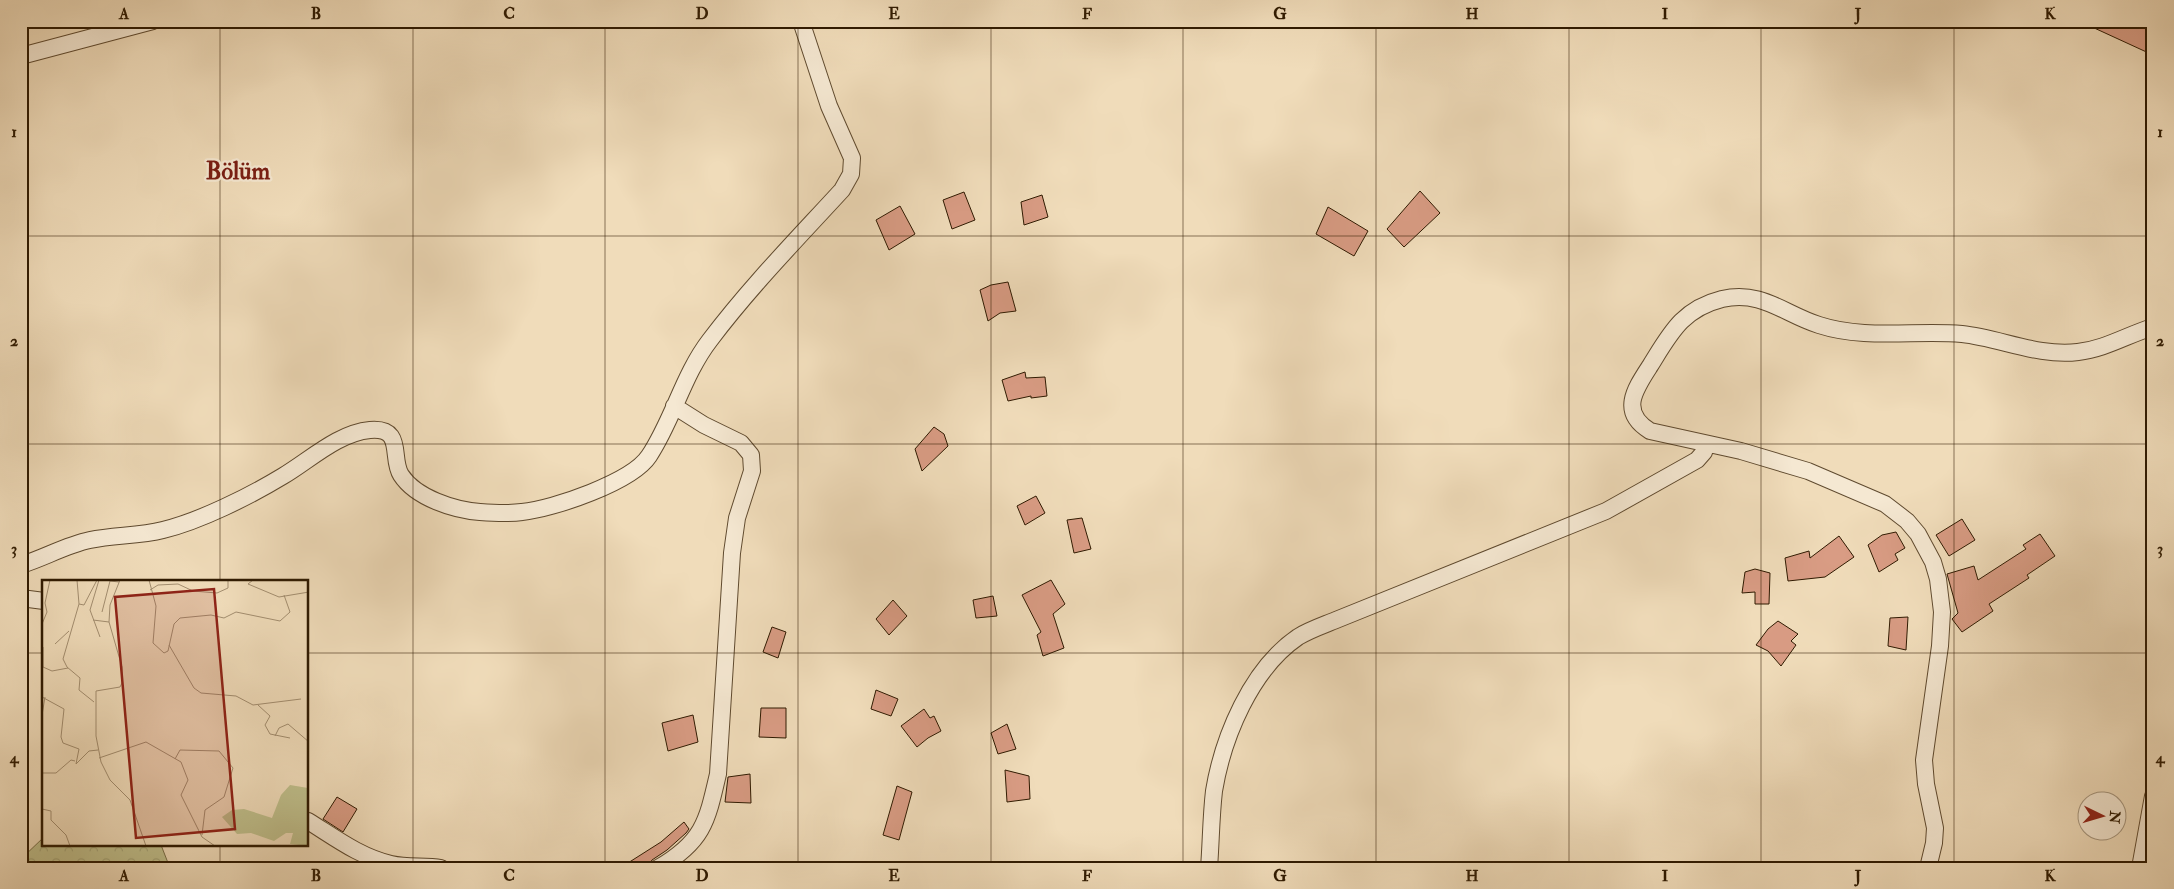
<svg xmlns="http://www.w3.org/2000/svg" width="2174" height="889" viewBox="0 0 2174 889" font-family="'IM FELL Double Pica',serif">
<defs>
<pattern id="forest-crowns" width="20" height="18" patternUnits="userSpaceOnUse" patternTransform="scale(1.25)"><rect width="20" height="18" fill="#bfbf8c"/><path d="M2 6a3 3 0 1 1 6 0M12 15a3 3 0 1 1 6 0" fill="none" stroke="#a4a477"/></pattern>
</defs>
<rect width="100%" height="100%" fill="#f0dcba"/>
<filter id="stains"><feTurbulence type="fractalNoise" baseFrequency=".004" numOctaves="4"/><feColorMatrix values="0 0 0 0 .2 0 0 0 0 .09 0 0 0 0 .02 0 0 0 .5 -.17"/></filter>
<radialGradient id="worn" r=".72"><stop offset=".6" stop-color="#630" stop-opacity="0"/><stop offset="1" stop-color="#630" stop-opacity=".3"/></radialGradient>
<path fill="url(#forest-crowns)" stroke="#776c46" d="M44,837v8h117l9,23h-149v-9z"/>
<path fill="#d99c84" stroke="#2f1a01" d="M2079,21h74v34z
M1420,191l20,22 -36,34 -17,-18z
M964,192l11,28 -23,9 -9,-29z
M1042,195l6,22 -24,8 -3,-23z
M900,206l15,28 -26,16 -13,-30z
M1328,207l40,24 -14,25 -38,-22z
M1008,282l8,29 -16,2 -12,8 -8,-31 11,-5z
M1025,372l1,6 19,-1 2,19 -16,2v-2l-23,5 -6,-21z
M934,427l10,7 4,12 -26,25 -7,-22z
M1036,496l9,17 -20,12 -8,-19z
M1082,518l9,31 -17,4 -7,-33z
M1962,519l13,21 -26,16 -13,-21z
M1896,532l9,16 -10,6 3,6 -19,12 -11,-27 14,-10z
M2040,534l15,22 -28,19 2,3 -40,26 4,7 -31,21 -10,-13 6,-6 -11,-39 27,-8 4,14 48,-31 -3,-4z
M1839,536l15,21 -29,20 -37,4 -3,-23 24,-7 1,7z
M1755,569l15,4 -1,31h-14v-12l-13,1 3,-21z
M1051,580l14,24 -12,10 11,34 -21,8 -6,-21 4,-3 -19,-37z
M993,596l4,20 -21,2 -3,-18z
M893,600l14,16 -18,19 -13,-16z
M1908,617l-2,33 -18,-4 2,-28z
M1778,621l20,13 -7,7 5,4 -15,21 -13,-15 -12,-6 12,-16z
M772,627l14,5 -8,26 -15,-6z
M876,690l22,9 -7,17 -20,-7z
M761,708h25v30l-27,-1z
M924,709l6,9 4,-2 7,15 -13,7 -11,9 -16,-21z
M693,715l5,27 -30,9 -6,-28z
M1007,724l9,25 -18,5 -7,-21z
M1005,770l24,6 1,23 -23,3z
M750,774l1,29 -26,-1 3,-25z
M897,786l15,6 -13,48 -16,-5z
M337,797l20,12 -14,23 -20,-13z
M684,822l5,7 -3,4 -19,17 -15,10 -3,5 -4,3h-25l41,-26z"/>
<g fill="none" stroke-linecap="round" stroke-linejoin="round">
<g stroke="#5f4a2f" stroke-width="18">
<path id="minor" d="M21,56l132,-35
M21,565c23,-7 45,-20 69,-25 24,-5 49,-4 73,-10 37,-9 87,-34 120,-54 27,-16 55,-43 87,-46 35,-3 20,28 31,45 15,23 53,35 79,37 14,1 28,2 42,0 31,-3 110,-30 127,-56 24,-36 34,-81 61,-116 40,-53 87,-101 132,-150l9,-16 1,-16 -23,-52 -28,-85
M21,598l23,3
M308,821c26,16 52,36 83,43 17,4 34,1 50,4
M658,868c45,-26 49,-46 60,-94l14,-221 5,-35 15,-47 -1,-16 -10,-12 -37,-18 -30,-19
M1209,868c2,-26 2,-51 5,-77 9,-54 37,-122 84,-154 11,-7 26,-12 38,-17l270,-109 91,-51 7,-8 2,-8
M1928,868l6,-25 1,-15 -9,-44 -2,-24 16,-114 2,-34 -4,-33 -5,-17 -15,-28 -11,-13 -22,-17 -77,-33 -67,-20 -91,-20c-31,-19 -15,-42 0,-65 20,-32 32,-57 72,-67 40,-9 62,15 97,26 46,15 96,5 143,9 38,4 77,23 116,18 27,-3 49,-17 75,-25
M2140,868l13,-72"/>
</g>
<use href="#minor" stroke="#f5e8d2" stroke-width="16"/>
</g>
<path fill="none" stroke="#2f1a01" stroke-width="1" stroke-opacity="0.55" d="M220,21v561M413,21v847M605,21v847M798,21v847M991,21v847M1183,21v847M1376,21v847M1569,21v847M1761,21v847M1954,21v847M21,236h2132M21,444h2132M21,653h23M308,653h1845M220,845v23"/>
<g text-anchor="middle" stroke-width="4.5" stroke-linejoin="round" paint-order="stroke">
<g font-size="24" font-weight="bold" fill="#7a1f14" stroke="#f5e8d2">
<text x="238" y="179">Bölüm</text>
</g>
</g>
<g transform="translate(42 580)">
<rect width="266" height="266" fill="#f0dcba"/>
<path d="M248,205l18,3v58l-18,-2 3,-11h-7l-12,8 -23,-8 -14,1 -15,-17 10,-7 12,-1 28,9 9,-23z" fill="#bfbf8c"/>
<path fill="none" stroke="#a38e70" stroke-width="1" d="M35,0l2,24 5,1 13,-25M57,0l-9,30 10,27M78,0l-10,25 -1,17 13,45v16l-2,4 -24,4v45l5,26 9,18 20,20 16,46M107,0l7,26 -3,37 11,10 4,-2 6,-27 6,-6 31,-3 13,3 12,-6 44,9 10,-9 -6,-17M211,0l-5,4 31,13 30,-5M108,10l8,-5 20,-1 15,7 24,2 11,-5v-8M37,24l-16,55 4,8 13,11 -1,12 15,12M60,32l8,-31 9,1M51,40l16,2M0,44l5,-12 -2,-9 5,-23M13,64l14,-13M127,65l25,43 7,5 35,3 17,9 48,-6M1,67v20l9,4 16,-3M0,117l22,12 -3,28 2,6 16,6 -3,15 13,-13 9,-1M216,125l12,11 -5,9 5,9 20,4M0,135l3,-18M233,156l4,-8 9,-4 21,18M57,178l47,-16 35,20 7,18 -7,15 21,42 13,9M133,179l5,-9 39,1 14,17 -9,29 -19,13 -3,25M0,193h14l15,-13 4,1M0,229l9,2v9l15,15 4,11"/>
<path fill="#8f2418" fill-opacity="0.15" stroke="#8f2418" stroke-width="2.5" d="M172,9l21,240 -99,9 -21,-241z"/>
<rect width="266" height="266" fill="none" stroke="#2f1a01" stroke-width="2.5"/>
</g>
<rect width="2174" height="889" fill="none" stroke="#f0dcba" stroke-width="55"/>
<g transform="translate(2102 816) rotate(95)"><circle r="24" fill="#f5e8d2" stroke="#a6967e"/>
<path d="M0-4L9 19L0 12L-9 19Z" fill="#8f2418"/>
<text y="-8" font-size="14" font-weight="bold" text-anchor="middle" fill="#2f1a01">N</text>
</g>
<rect x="28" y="28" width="2118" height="834" fill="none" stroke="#2f1a01" stroke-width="2"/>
<g font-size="16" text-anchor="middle" font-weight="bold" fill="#2f1a01">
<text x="124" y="19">A</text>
<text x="316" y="19">B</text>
<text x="509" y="19">C</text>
<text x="702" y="19">D</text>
<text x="894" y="19">E</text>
<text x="1087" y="19">F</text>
<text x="1280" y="19">G</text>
<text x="1472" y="19">H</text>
<text x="1665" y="19">I</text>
<text x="1858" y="19">J</text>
<text x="2050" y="19">K</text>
<text x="14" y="137">1</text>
<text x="2160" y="137">1</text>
<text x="14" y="346">2</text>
<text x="2160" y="346">2</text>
<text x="14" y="554">3</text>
<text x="2160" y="554">3</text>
<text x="14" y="763">4</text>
<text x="2160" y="763">4</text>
<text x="124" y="881">A</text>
<text x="316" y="881">B</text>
<text x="509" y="881">C</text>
<text x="702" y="881">D</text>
<text x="894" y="881">E</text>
<text x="1087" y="881">F</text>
<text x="1280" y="881">G</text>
<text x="1472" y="881">H</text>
<text x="1665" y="881">I</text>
<text x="1858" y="881">J</text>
<text x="2050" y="881">K</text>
</g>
<rect width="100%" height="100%" filter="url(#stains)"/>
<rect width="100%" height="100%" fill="url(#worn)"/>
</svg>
